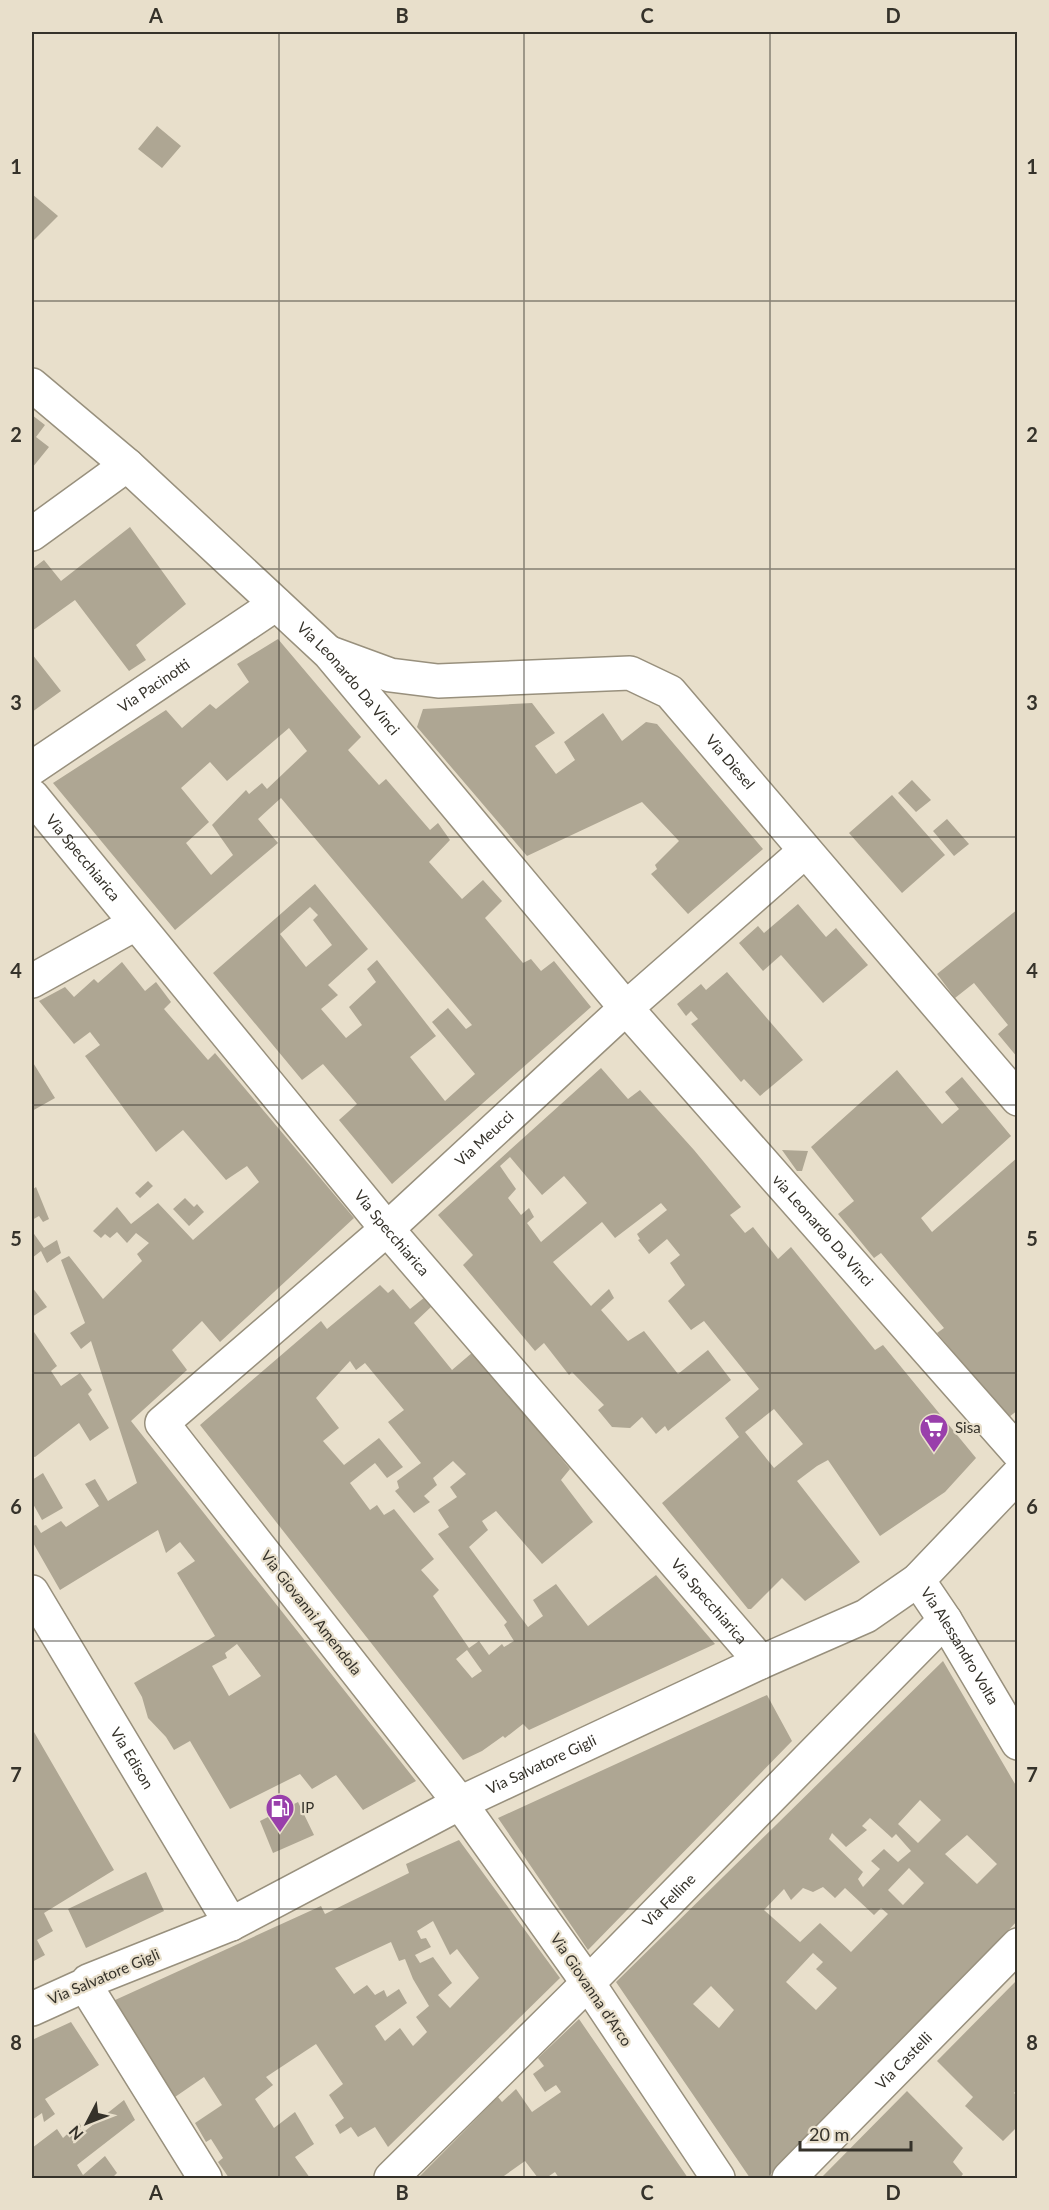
<svg xmlns="http://www.w3.org/2000/svg" width="1049" height="2210" viewBox="0 0 1049 2210" font-family="Lato,sans-serif">
<rect width="100%" height="100%" fill="#e8dfcb"/>
<path fill="#aea693" fill-rule="evenodd" d="M157,126l24,20 -19,22 -24,-19z
M32,194l26,22 -26,26z
M32,415l13,10 -9,12 13,10 -17,21z
M130,527l56,77 -50,41 10,15 -17,11 -54,-71 -43,31v-62l12,-9 17,21z
M278,639l83,98 -13,13 31,35 7,-6 44,51 8,-7 12,17 -21,22 33,37 21,-19 19,21 -17,17 38,45 8,-4 10,12 13,-10 37,46 -199,177 -53,-64 18,-16 -34,-40 -21,16 -89,-107 102,-89 53,65 -40,36 10,10 -17,14 25,29 16,-13 -13,-18 27,-25 -9,-13 10,-9 59,76 -26,21 35,44 30,-27 -43,-52 16,-14 18,21 6,-4 -191,-227 -23,21 20,24 -103,87 -122,-147 113,-73 16,18 28,-24 6,5 33,-27 -12,-18zM289,728l18,23 -40,38 -5,-6 -13,11 -3,-4 -34,35 21,30 -22,20 -25,-32 23,-21 -28,-34 29,-26 17,19zM310,907l8,8 -5,5 19,25 -26,22 -26,-33z
M32,654l29,37 -29,21z
M532,703l23,30 -20,13 21,28 19,-14 -11,-18 39,-29 19,28 24,-19 11,2 106,125 -75,65 -37,-40 6,-5 -2,-4 24,-24 -37,-39 -115,54 -110,-129 6,-18z
M912,780l19,20 -15,12 -18,-19z
M892,795l53,60 -43,38 -53,-60z
M947,819l22,25 -15,12 -21,-25z
M798,904l28,33 10,-9 32,37 -45,38 -42,-48 -18,16 -24,-28 19,-17 6,7z
M1018,909v149l-20,-24 10,-9 -34,-42 -19,15 -18,-24z
M122,962l23,29 11,-9 15,20 -7,7 44,51 7,-7 139,165 -134,124 -18,-21 -30,29 15,20 -56,51 285,360 -53,29 -27,-35 -24,14 -12,-15 -70,35 -40,-68 -16,9 -8,-13 -18,-19 -6,-21 -8,-14 81,-47 -38,-63 18,-12 -15,-19 -14,11 -8,-23 -98,60 -28,-49v-15l4,-1 5,8 20,-12 5,6 33,-21 -14,-22 10,-5 13,22 29,-18 -46,-142 -10,8 -11,-16 15,-10 -24,-63 8,-4 34,43 39,-38 -5,-7 12,-11 -13,-10 -9,10 -10,-11 -7,6 -5,-4 -4,4 -8,-7 24,-24 14,17 27,-21 35,37 66,-58 -12,-16 -21,14 -43,-50 -27,22 -71,-96 15,-11 -10,-13 -16,12 -35,-43 26,-14 9,10 20,-18 4,4zM237,1644l24,32 -32,20 -17,-30 15,-8 -2,-5z
M727,972l76,88 -43,36 -16,-17 -3,3 -50,-58 7,-5 -7,-8 -5,5 -9,-12 24,-20 5,6z
M32,1061l23,37 -23,13z
M601,1068l27,31 12,-9 54,60 47,57 -11,8 15,18 8,-6 25,32 13,-12 84,103 8,-5 93,113 -31,34 -65,44 -52,-76 -11,6 -20,15 63,81 -55,39 -23,-23 -31,31h-3l-86,-106 77,-66 -14,-19 34,-29 -55,-68 -13,9 -23,-29 17,-16 -15,-22 10,-8 -13,-16 -18,15 -11,-14 2,-1 -3,-5 30,-24 -6,-7 -46,35 -13,-16 -49,40 38,44 18,-17 5,9 -13,12 27,31 16,-10 34,43 30,-24 23,30 -63,51 -3,-5 -9,8 -14,-17 -12,11 -18,-1 -14,-17 6,-5 -32,-33 -3,3 -25,-32 -9,8 -72,-86 10,-10 -35,-40zM510,1157l32,38 22,-19 23,27 -46,39 -14,-19 7,-6 -5,-9 -8,7 -13,-17 8,-9 -16,-23zM774,1409l29,35 -29,24 -29,-36z
M897,1070l45,54 17,-15 -14,-17 17,-15 49,59 -90,82 11,14 86,-75v253l-9,7 -72,-84 7,-5 -63,-75 -7,5 -36,-44 16,-13 -43,-54z
M782,1150l26,1 -6,20h-5z
M148,1181l5,5 -13,12 -5,-5z
M36,1187l13,32 -6,3 -4,-6 -7,4v-30z
M185,1198l9,9 3,-3 7,8 -15,14 -16,-17z
M32,1231l12,17 13,-8 4,13 -14,10 -6,-12 -9,7z
M380,1285l8,8 5,-4 17,20 15,-12 7,9 -18,17 38,47 21,-18 97,117 -9,11 32,42 -51,42 -46,-53 -14,10 6,9 -19,17 59,80 15,-11 -10,-16 23,-16 32,42 68,-51 59,69 -186,86 -6,-6 -18,14 -2,-2 -21,15 -19,9 -263,-335 121,-104 6,8zM350,1361l6,9 9,-7 39,47 -16,12 33,41 -24,18 2,7 -4,3 19,22 16,-11 -6,-6 13,-11 -4,-7 20,-17 13,13 -16,13 7,10 -19,13 11,17 -11,7 69,88 -3,3 10,16 -10,6 -2,-3 -13,11 -10,-14 -10,7 -36,-52 6,-6 -18,-20 13,-11 -40,-50 -10,6 -7,-10 -7,5 -20,-27 25,-20 12,15 16,-11 -24,-29 -35,27 -21,-24 16,-13 -23,-30zM467,1650l15,21 -10,7 -16,-19z
M32,1287l15,20 -15,10z
M32,1329l25,37 -6,5 10,15 19,-13 12,17 -4,4 21,34 -19,13 -11,-18 -44,34 -3,-1z
M43,1473l20,35 -21,12 -10,-18v-22z
M943,1661l75,128v131l-59,64 -127,125 -65,69h-17l-134,-196zM920,1800l21,20 -23,23 -20,-19zM870,1818l22,20 4,-4 15,17 -13,11 -14,-13 -13,12 9,8 -17,18 -5,-8 5,-7 -34,-33 3,-6 14,14 21,-17 -5,-4zM967,1835l30,29 -20,20 -32,-30zM909,1868l15,15 -21,22 -15,-15zM823,1887l12,11 10,-10 29,27 7,-7 7,6 -37,38 -31,-29 -20,19 -36,-32 20,-21 7,11 12,-12 10,4zM813,1953l10,9 -7,7 21,19 -21,22 -30,-28zM711,1986l23,24 -15,18 -26,-24z
M767,1695l25,46 -204,209 -90,-132z
M34,1732l80,138 -70,43 9,18 -16,9 8,15 -13,7v-228z
M298,1802l16,33 -41,18 -13,-32z
M459,1840l101,138 -172,169 -13,-20 -17,10 -7,-10 -11,7 -5,-9 9,-7 -15,-23 14,-11 -27,-40 -50,33 7,8 -18,14 19,29 21,-16 19,32 -19,13 15,21h-81l-11,-16 5,-4 -12,-19 -5,3 -11,-19 27,-18 -18,-28 -29,20 -62,-96 208,-95 4,8 84,-41 -3,-9zM433,1921l17,34 7,-6 22,29 -29,30 -12,-13 14,-12 -19,-26 -13,6 -5,-8 16,-8 -5,-9 -5,1 -4,-8zM391,1942l8,19 6,-2 8,20 16,27 -13,11 11,15 -14,14 -13,-18 -15,13 -10,-15 32,-23 -8,-14 -12,8 -3,-7 -9,5 -8,-10 -13,9 -19,-26z
M146,1872l18,39 -78,37 -18,-39z
M1018,1979v110l-4,4 4,3v30l-15,15 -38,-35 8,-9 -36,-36z
M579,2019l109,159h-129l-4,-6 -9,6h-8l-13,-17 -24,17h-83l80,-81 4,5 14,-13 16,23 29,-20 -5,-7 -11,7 -12,-18 11,-8 -6,-8z
M71,2022l28,43 -54,34 10,15 -11,8 -2,-9 -10,7v-80z
M907,2091l56,57 -10,14 10,12 -3,4h-139z
M124,2100l11,20 -58,45 6,10 22,-19 12,17 -3,3 2,2h-84v-30l25,-19 6,9 16,-15 6,8z"/>
<g fill="none" stroke-linecap="round" stroke-linejoin="round">
<g stroke="#98907d" stroke-width="36">
<g id="minor">
<path id="s1" d="M32,385l95,80 202,188 297,355 392,444"/>
<path d="M32,534l95,-69"/>
<path id="s2" d="M330,653l60,22 48,6 192,-8 40,19 348,407"/>
<path id="s3" d="M32,768l244,-164"/>
<path id="s4" d="M32,796l355,433 374,433"/>
<path d="M32,981l103,-57"/>
<path id="s5" d="M918,1580l27,40 73,123"/>
<path id="s6" d="M32,1592l199,332"/>
<path d="M85,1985l120,193"/>
<path id="s7" d="M32,2009l53,-24 3,-4 143,-57 229,-121 301,-141 105,-46 52,-36 100,-105"/>
<path id="s8" d="M391,2178l197,-195 357,-363"/>
<path id="s9" d="M718,2178l-130,-195 -128,-180 -298,-380 225,-194 239,-221 179,-157"/>
<path id="s10" d="M789,2178l229,-233"/>
</g>
</g>
<use href="#minor" stroke="#fff" stroke-width="33"/>
</g>
<path fill="none" stroke="#35322a" stroke-width="1.5" stroke-opacity="0.55" d="M279,32v2146M524,32v2146M770,32v2146M32,301h986M32,569h986M32,837h986M32,1105h986M32,1373h986M32,1641h986M32,1909h986"/>
<defs>
<g id="supermarket-pin" transform="scale(1.5)"><path d="M0 17L-7.5 6A9.5 9.5 0 1 1 7.5 6Z" fill="#993fab" stroke="#e8dfcb"/><path d="M-6-5.5h2.5l.6 2H6L4.5 2H-2.5L-4.4-4H-6ZM-1.5 3.2a1.3 1.3 0 1 0 .1 0ZM3 3.2a1.3 1.3 0 1 0 .1 0Z" fill="#fff"/></g>
<g id="fuel-pin" transform="scale(1.5)"><path d="M0 17L-7.5 6A9.5 9.5 0 1 1 7.5 6Z" fill="#993fab" stroke="#e8dfcb"/><path d="M-5.5-6h7V0h2V4h1.3V-2.5L3-4.5l.8-.8L6-3V5H2.5V1h-1V6h-7ZM-4.2-4.7v3.2H.2V-4.7Z" fill="#fff"/></g>
</defs>
<g fill-rule="evenodd">
<use href="#supermarket-pin" x="934" y="1428"/>
<use href="#fuel-pin" x="280" y="1808"/>
</g>
<g text-anchor="middle" stroke-width="4.5" stroke-linejoin="round" paint-order="stroke">
<g font-size="15" fill="#35322a" stroke="#e8dfcb">
<text dy="5" stroke="none"><textPath href="#s1" startOffset="432">Via Leonardo Da Vinci</textPath></text>
<text dy="5" stroke="none"><textPath href="#s3" startOffset="147">Via Pacinotti</textPath></text>
<text dy="5" stroke="none"><textPath href="#s2" startOffset="441">Via Diesel</textPath></text>
<text dy="5" stroke="none"><textPath href="#s4" startOffset="80">Via Specchiarica</textPath></text>
<text dy="5" stroke="none"><textPath href="#s9" startOffset="1368">Via Meucci</textPath></text>
<text dy="5" stroke="none"><textPath href="#s1" startOffset="1160">via Leonardo Da Vinci</textPath></text>
<text dy="5" stroke="none"><textPath href="#s4" startOffset="566">Via Specchiarica</textPath></text>
<text dy="5" stroke="none"><textPath href="#s4" startOffset="1052">Via Specchiarica</textPath></text>
<text transform="translate(311 1613) rotate(52)" y="5">Via Giovanni Amendola</text>
<text dy="5" stroke="none"><textPath href="#s5" startOffset="78">Via Alessandro Volta</textPath></text>
<text dy="5" stroke="none"><textPath href="#s6" startOffset="194">Via Edison</textPath></text>
<text dy="5" stroke="none"><textPath href="#s7" startOffset="566">Via Salvatore Gigli</textPath></text>
<text dy="5" stroke="none"><textPath href="#s8" startOffset="393">Via Felline</textPath></text>
<text transform="translate(104 1977) rotate(-23)" y="5">Via Salvatore Gigli</text>
<text transform="translate(591 1990) rotate(56)" y="5">Via Giovanna d'Arco</text>
<text dy="5" stroke="none"><textPath href="#s10" startOffset="164">Via Castelli</textPath></text>
</g>
<g font-size="15" fill="#35322a" stroke="#e8dfcb" text-anchor="start">
<text x="955" y="1433">Sisa</text>
<text x="301" y="1813">IP</text>
</g>
</g>
<rect width="1049" height="2210" fill="none" stroke="#e8dfcb" stroke-width="66"/>
<g transform="translate(87 2123) rotate(228)" stroke="#e8dfcb" stroke-width="4.5" paint-order="stroke">
<path d="M0-4.5L10 22L0 15L-10 22Z" fill="#35322a"/>
<text y="-9" font-size="16" font-weight="bold" text-anchor="middle" fill="#35322a">N</text>
</g>
<path d="M800 2141v9h111v-9" fill="none" stroke="#35322a" stroke-width="3"/>
<text x="809" y="2141" font-size="18" fill="#35322a" stroke="#e8dfcb" stroke-width="4.5" paint-order="stroke">20 m</text>
<rect x="33" y="33" width="983" height="2144" fill="none" stroke="#35322a" stroke-width="2"/>
<g font-size="20" text-anchor="middle" font-weight="bold" fill="#35322a">
<text x="156" y="23">A</text>
<text x="402" y="23">B</text>
<text x="647" y="23">C</text>
<text x="893" y="23">D</text>
<text x="16" y="174">1</text>
<text x="1032" y="174">1</text>
<text x="16" y="442">2</text>
<text x="1032" y="442">2</text>
<text x="16" y="710">3</text>
<text x="1032" y="710">3</text>
<text x="16" y="978">4</text>
<text x="1032" y="978">4</text>
<text x="16" y="1246">5</text>
<text x="1032" y="1246">5</text>
<text x="16" y="1514">6</text>
<text x="1032" y="1514">6</text>
<text x="16" y="1782">7</text>
<text x="1032" y="1782">7</text>
<text x="16" y="2050">8</text>
<text x="1032" y="2050">8</text>
<text x="156" y="2200">A</text>
<text x="402" y="2200">B</text>
<text x="647" y="2200">C</text>
<text x="893" y="2200">D</text>
</g>
</svg>
